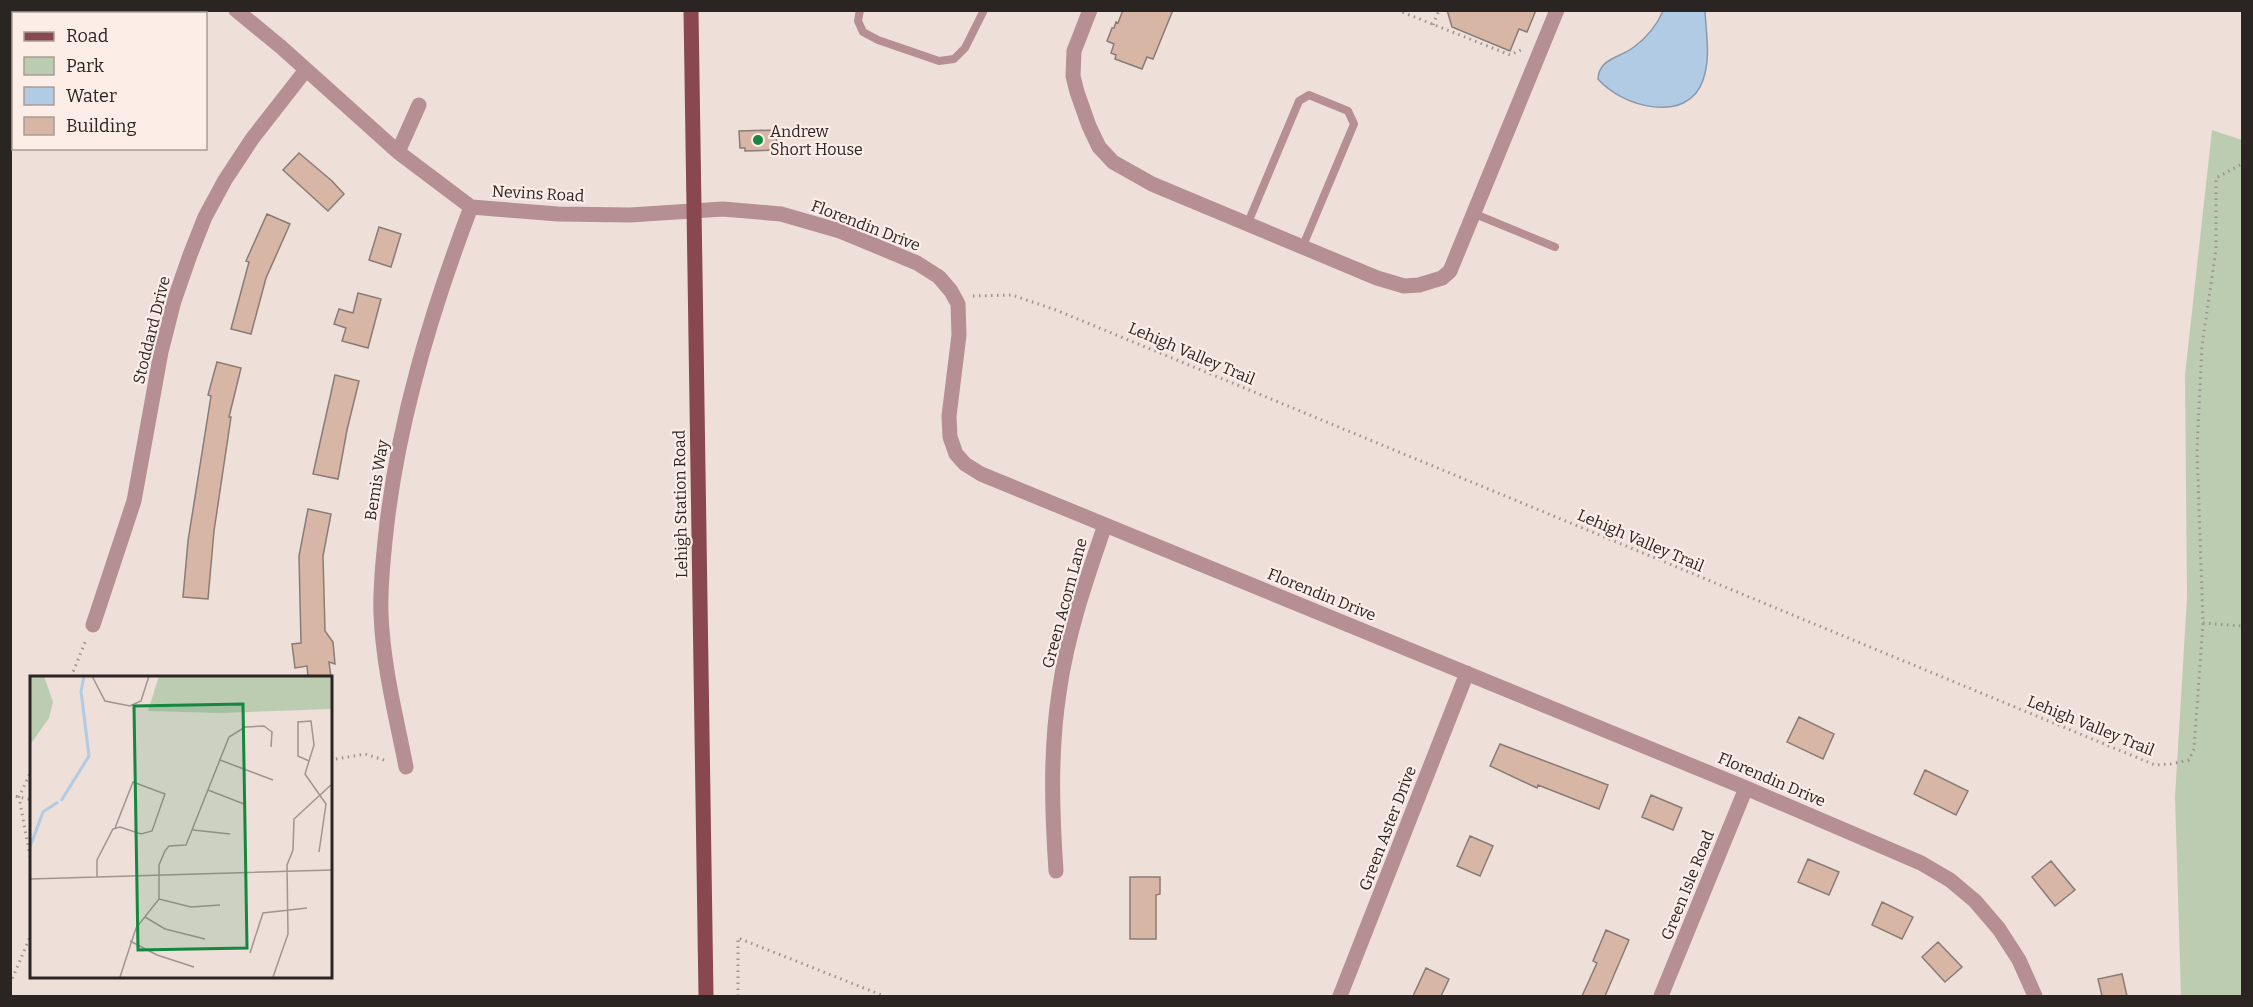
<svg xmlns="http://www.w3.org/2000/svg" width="2253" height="1007" viewBox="0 0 2253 1007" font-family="Bitter,serif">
<rect width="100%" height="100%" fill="#eedfd9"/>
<path fill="#bcccb1" d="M2212,130l30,10v856h-61l-6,-199 12,-199 -2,-223z"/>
<path fill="#b2cbe5" stroke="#8999aa" stroke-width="1.5" d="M1663,11h42c1,23 6,46 -2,69 -15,45 -81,27 -105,-1 1,-21 22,-21 36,-32 12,-9 23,-22 29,-36z"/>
<path fill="#d8b6a6" stroke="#897c76" stroke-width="1.5" d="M1123,10h50l-20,49 -6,-2 -5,12 -27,-10 1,-4 -5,-2 3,-9 -7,-3 5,-13h2l2,-6 2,1z
M1447,10h89l-9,22 -8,-3 -9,22 -58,-24z
M776,130l1,20 -32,1v-3h-5l-1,-17z
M299,153l33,28 12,13 -16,17 -45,-41z
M267,214l23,10 -24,54 -15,56 -20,-5 18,-67 -3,-1z
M379,227l22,7 -10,33 -22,-7z
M358,293l23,6 -13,49 -26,-7 4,-13 -12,-4 5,-15 14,4z
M217,362l24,6 -12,49h2l-17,114 -6,68 -25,-2 5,-56 23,-145 -3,-1z
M335,375l24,6 -12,49 -9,49 -25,-5z
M308,509l23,5 -8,42 2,75 8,11 2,22 -6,-2 2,15h-23l-1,-11 -12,2 -3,-24 9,-1 -2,-87z
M1799,717l35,17 -11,25 -36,-17z
M1500,744l108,41 -9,24 -61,-24 -1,3 -47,-22z
M1925,770l43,21 -12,24 -42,-21z
M1651,795l31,13 -9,22 -31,-13z
M1470,836l23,10 -13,30 -23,-10z
M1808,859l31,13 -10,23 -31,-13z
M2051,861l24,29 -20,16 -23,-29z
M1130,877h30v17l-4,1v44h-26z
M1882,902l31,15 -11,22 -30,-14z
M1606,930l23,10 -24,56h-23l15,-33 -4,-2z
M1938,942l24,25 -17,15 -23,-25z
M1426,968l23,11 -8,17h-28z
M2122,974l5,22h-25l-4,-17z"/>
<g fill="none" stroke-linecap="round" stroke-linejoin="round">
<path stroke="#9e938e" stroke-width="3" stroke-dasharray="1.5 4.5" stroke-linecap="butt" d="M1397,10l113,45 13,-6
M1433,25l6,-15
M973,296l39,-1 44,15 1099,455 16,-1 18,-4 5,-11 9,-126 -6,-174 5,-104 14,-95v-72l26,-14
M2203,623l39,3
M71,677l15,-37
M330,760l35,-6 22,7
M32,769l-13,28 13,70
M10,795l22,5
M10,984l22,-52
M738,996v-58l146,58"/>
<path stroke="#b58f92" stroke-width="8" d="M860,10l-2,11 5,11 15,8 61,21 15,-2 11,-11 19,-38
M1475,214l80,33
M1247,225l52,-124 10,-6 39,16 6,13 -52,124"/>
<path stroke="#b58f92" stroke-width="15" d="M236,10l45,37 117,105 73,55 87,7 72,1 93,-6 58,5 59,17 77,32 22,14 12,14 7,13 1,31 -10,81 1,21 6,17 9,10 16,10 765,314 175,75 29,17 25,21 24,28 20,31 16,36
M1090,10l-16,41 -1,25 4,16 12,34 10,21 14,15 39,22 225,94 27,8 15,-1 23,-7 8,-7 107,-261
M38,14l1,-4
M10,56l4,-4
M398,152l21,-47
M93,625l41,-124 27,-149 13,-51 16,-46 15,-38 20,-37 27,-41 53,-68
M406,767c-10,-51 -23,-101 -25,-153 -1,-27 2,-55 5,-82 12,-111 45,-220 85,-325
M1056,871c-4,-59 -6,-119 3,-178 8,-58 27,-113 46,-168
M1340,996l127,-323
M1661,996l85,-208"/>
<path stroke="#894750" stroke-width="15" d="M691,10l15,986"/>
</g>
<circle fill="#158740" stroke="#fcede6" stroke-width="2" cx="758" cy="140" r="6"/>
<g text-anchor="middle" stroke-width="4.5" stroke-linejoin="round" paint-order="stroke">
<g font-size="16" fill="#2a2522" stroke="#fcede6" text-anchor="start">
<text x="770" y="137">Andrew<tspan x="770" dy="18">Short House</tspan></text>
</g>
<g font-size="16" fill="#2a2522" stroke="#fcede6">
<text transform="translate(538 193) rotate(3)" y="6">Nevins Road</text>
<text transform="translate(866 225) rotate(21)" y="6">Florendin Drive</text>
<text transform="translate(151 330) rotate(-76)" y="6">Stoddard Drive</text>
<text transform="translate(1192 353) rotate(23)" y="6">Lehigh Valley Trail</text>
<text transform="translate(376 480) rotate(-81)" y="6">Bemis Way</text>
<text transform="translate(680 504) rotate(-91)" y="6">Lehigh Station Road</text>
<text transform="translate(1641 540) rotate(23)" y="6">Lehigh Valley Trail</text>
<text transform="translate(1322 594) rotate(22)" y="6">Florendin Drive</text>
<text transform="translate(1064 603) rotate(-75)" y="6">Green Acorn Lane</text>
<text transform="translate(2091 725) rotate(22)" y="6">Lehigh Valley Trail</text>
<text transform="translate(1772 779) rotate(23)" y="6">Florendin Drive</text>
<text transform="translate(1387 828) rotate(-69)" y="6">Green Aster Drive</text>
<text transform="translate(1687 885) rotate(-68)" y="6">Green Isle Road</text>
</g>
</g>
<g transform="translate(30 676)">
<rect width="302" height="302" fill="#eedfd9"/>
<path d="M0,0h14l9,26 -4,16 -19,27zM129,0h172v33l-111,4 -72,-2z" fill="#bcccb1"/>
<path fill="none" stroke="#b2cbe5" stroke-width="3" d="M31,125l28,-45 -8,-65 3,-15M0,171l13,-35 15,-10"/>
<path fill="none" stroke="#a09590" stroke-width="1.5" d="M62,0l13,25 25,5 11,-5 8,-25M281,45l3,24 -5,16 -11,-5v-34zM190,84l53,20M279,85l-4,13 21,30 -7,48M178,114l36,14M163,154l37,4M67,201v-17l16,-31 7,-2 21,7 11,-3 13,-37 -32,-12 -18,46M0,203l302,-9M129,223l32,8 29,-2M115,241l20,12 40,10M100,265l27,14 37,12M220,277l13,-40 44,-5M90,301l16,-49 23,-29v-34l6,-14 4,-5 17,-1 43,-108 16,-10 19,-1 8,6 -1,15M243,301l15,-43 -1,-69 6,-15 1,-31 38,-35"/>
<path fill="#158740" fill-opacity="0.15" stroke="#158740" stroke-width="3" d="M213,28l4,244 -109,2 -4,-244z"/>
<rect width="302" height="302" fill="none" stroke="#2a2522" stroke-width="3"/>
</g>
<rect width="2253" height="1007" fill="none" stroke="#2a2522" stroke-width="24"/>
<rect x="12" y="12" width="195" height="138" fill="#fcede6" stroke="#a89d98" stroke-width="1.5"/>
<rect x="24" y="32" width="30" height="9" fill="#894750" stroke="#a89d98" stroke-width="1.5"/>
<text x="66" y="42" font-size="18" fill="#2a2522">Road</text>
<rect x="24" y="57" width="30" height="18" fill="#bcccb1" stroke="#a89d98" stroke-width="1.5"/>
<text x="66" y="72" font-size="18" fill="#2a2522">Park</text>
<rect x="24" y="87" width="30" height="18" fill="#b2cbe5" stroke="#a89d98" stroke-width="1.5"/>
<text x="66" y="102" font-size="18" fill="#2a2522">Water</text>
<rect x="24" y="117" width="30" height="18" fill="#d8b6a6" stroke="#a89d98" stroke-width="1.5"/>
<text x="66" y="132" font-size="18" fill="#2a2522">Building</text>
</svg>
